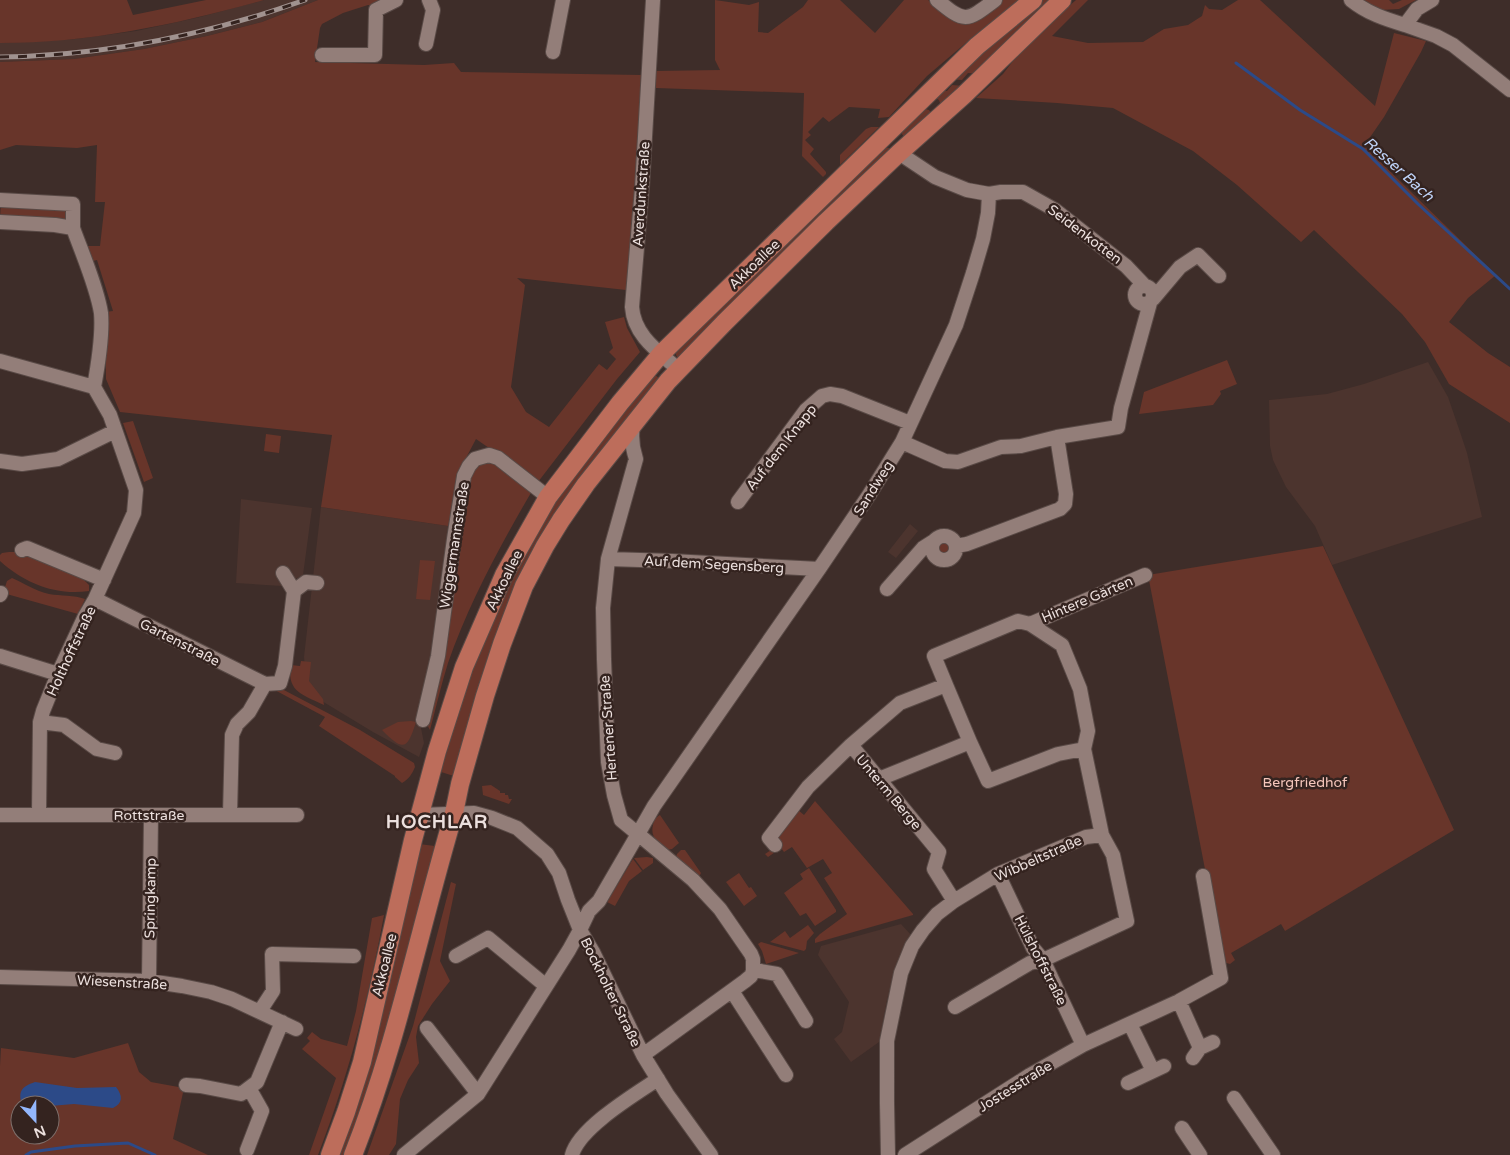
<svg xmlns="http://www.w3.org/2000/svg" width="1510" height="1155" viewBox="0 0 1510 1155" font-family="'Varela Round',sans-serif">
<rect width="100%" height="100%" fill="#3e2d29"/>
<path fill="#4c342e" d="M264,0h54l-56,22 -55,14 -63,13 -70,10 -74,3v-19l75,-4 61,-8 60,-13z
M1428,362l20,35 11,32 8,24 15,64 -150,48 -17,-39 -29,-39 -13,-27 -3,-14 -1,-46 58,-6 37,-10z
M241,499l71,9 -9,67 -21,11 -46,-3z
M321,507l127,19 -10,91 -18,106 4,20 -5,14 -46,-25 -66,-40 -3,-35z
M910,524l8,7 -22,27 -8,-6z
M901,924l10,11 -16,35 -8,30 -8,42 -28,20 -17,-23 8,-7 7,-30 -31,-47 3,-9z"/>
<path fill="#68352a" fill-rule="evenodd" d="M0,0h127l6,15 73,-15h58c-86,24 -174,43 -264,43z
M318,0h70l-11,6 -9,-1 -25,8 -21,11 -2,4 -5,34 109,3 30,-2 7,9 180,3 -2,91 -13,124 -109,-12 8,7 -14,102 15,25 23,15 50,-63 8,6 9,-11 -7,-7 4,-4 -8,-26 19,-5 3,11 13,24 -23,27 -79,103 -62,-43 -9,17 -19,70 -127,-19 11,-72 -212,-23 -14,-33 -1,-67 8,-1 -16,-51 -8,2 -5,-16h16l5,-44h-10l2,-57 -20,3 -61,-3 -16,5v-88l74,-3 70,-10 63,-13 55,-14z
M715,0l34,5 10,-3 -1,30 10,1 35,-26 5,-7h32l35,33 29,-33h24l32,23 9,-1 32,-22h19l-46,36 -47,40 -38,41 -11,1 2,-9 -31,-2 -20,15 -6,-5 -15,15 3,3 -6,5 9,9 -4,5 16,18v2l-3,3 -21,-21 2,-63 -148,-5v-17l64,-1 -5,-10z
M1038,0h20l-78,74 -12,-1 -6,7 -14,-1z
M1076,0h12l-36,36 36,7 55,-1 21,-13 24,-4 14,-9 3,-11 4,4 13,1 16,-10h22l115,106 19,-73 32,8 -5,11 -37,65 -20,29 132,129 -28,23 -19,24 39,31 22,14v56l-61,-39 -24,-42 -23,-28 -88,-84 -13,12 -64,-57 -44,-34 -80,-43 -56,-5 -81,-5 27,-24 22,-29z
M1362,0h27l4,4 9,-4h14l-17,9 -18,1z
M952,85l13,1 -24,20 -2,-6 -6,-3 2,-7 12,1z
M925,109l4,1 2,3 -27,24 -2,-3v-5l18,-18z
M871,127h8l-39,38v-10l26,-26z
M884,147l5,1 2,2 -212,208 -2,-1 -3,-7z
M1,203l66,3 1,16 -68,-4z
M1227,360l10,24 -17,7 1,3 -8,11 -74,9 5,-22z
M653,373l9,8 -106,141 -99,255 -16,-5 13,-45 24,-73 25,-60 43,-80z
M133,421l20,57 -9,4 -21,-59z
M266,434l15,2 -2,17 -15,-2z
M480,462h15l37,29c-32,55 -63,112 -84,172 -7,22 -12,45 -18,67l-5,-9 44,-242z
M936 547a8 8 0 1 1 16 0a8 8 0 1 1-16 0Z
M1323,546l131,284 -169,101 -4,-7 -50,29 4,7 -5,4 -7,-2 -75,-387z
M9,552h13l59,26 5,-2 -2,4 5,5v6c-33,5 -65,-8 -89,-30v-6l2,-2z
M420,560l15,1 -5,39 -14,-1z
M12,578c14,6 21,12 37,16 12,2 25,1 36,5l-7,15 -75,-21 4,-12z
M301,661l10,1 -2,19 14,18 1,6c-20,-10 -38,-13 -33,-40l9,1z
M271,688l11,1 78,41 54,33 1,4c-3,7 -6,12 -13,16l-7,-6v-1l-76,-50 6,-9z
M411,721l5,1c-9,29 -13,29 -34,8l16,-8z
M491,785l9,6v2h5v2h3l1,4h3l-3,5 -26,-9 -1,-9z
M815,801l98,113v1l-98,28v-4l5,-5 27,-20 -23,-36 8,-5 -9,-14 -16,9 -15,-21 -8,5 -3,-4 -13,9 -3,-3 12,-8 -4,-7 24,-30 7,6z
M660,815l19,28 -7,6 -5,1c-9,-7 -17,-13 -14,-25 1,-5 2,-7 7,-10z
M419,844l16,2 -33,134 -54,175h-8l25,-72 9,-32 10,-59z
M681,850h4l16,23 -1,2 -2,1 -22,-19 1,-3z
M647,857l6,1v5l-10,7 -9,-12z
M633,859l9,12 -13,10 -14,25 -8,-4z
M809,868l27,42v2l-21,14 -9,-13 -6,3 -16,-23 19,-14 -3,-5z
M739,873l10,15 2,-1 6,9 -13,10 -18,-24z
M451,882l5,2 -16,77 10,20 -18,23 -14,22 -2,11 3,26 -11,17 -8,19 -4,45 -7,11h-22l46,-129z
M384,915c-15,82 -36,162 -66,240h-9l27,-77 -34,-29 8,-8 -3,-3 5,-6 9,7 26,7 9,-35 16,-93z
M808,925l6,8 -7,8 -1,8 -2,2 -34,-9 15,-11 5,7z
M761,942l38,11 -33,11 -4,-13 -4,-7z
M128,1043l11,29 12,10 33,6 -11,51 35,16h-208v-89l1,-18 73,10zM20,1105h30v30h-30z"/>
<path fill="#2c4a88" d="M35,1082l42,6 39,-1c7,9 7,16 -3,21l-39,-4 -24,2 -28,-1c-4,-14 -1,-18 13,-23z"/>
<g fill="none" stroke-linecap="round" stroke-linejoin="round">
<path stroke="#2c4a88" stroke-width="3" d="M1236,63l64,47 63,39 55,55 92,85
M26,1155l5,-3 44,-6 53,-3 27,12"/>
<g stroke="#594a46" stroke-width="16">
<path id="minor" d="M653,0l-11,188 -10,119c2,29 27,45 47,63
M937,0c28,23 29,22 58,0
M1351,0c16,13 34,19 54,25l12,-16 15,-9
M1405,25l31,11 17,9 57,45
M426,44l7,-34 -4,-10
M553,52l10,-52
M322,55h53l1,-45 20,-10
M989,194l12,-2h22l32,18 71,56 19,20
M0,200l73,4v24
M0,222l55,3 18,3c9,25 24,59 28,85 2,22 -3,52 -7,74
M1135 295a9 9 0 1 1 18 0a9 9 0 1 1-18 0Z
M1153,299l27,-32 18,-12 21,21
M0,361l94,26 16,28 26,75 -2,23 -39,86 -10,17 -27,58 -15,37 -3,11 -1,93
M1057,437l61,-10 3,-19 29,-105
M902,442l43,19 13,1 43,-15 20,-1 36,-9 9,57 -1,10 -5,5 -93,35 -11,2
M0,461l22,3 36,-5 57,-28
M738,502l68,-92 16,-14 8,-2 12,2 68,27
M932 548a12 12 0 1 1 24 0a12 12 0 1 1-24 0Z
M22,550l5,-2 77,32
M608,559l64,2 147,8
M283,573l11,18
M887,589l36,-41 11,-7
M0,595l1,-2
M95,599l170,85 15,-1 5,-17 9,-75 12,-9 11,1
M0,656l58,18
M946,685l24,57
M423,720l15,-64 16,-117 10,-63 5,-10 6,-7 14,-4 9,3 50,39
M40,722l24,3 33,24 18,4
M851,745l49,-42 46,-18 -12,-29 84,-35 12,3
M879,779l91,-37 18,39 70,-27 26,-5
M230,814l2,-79 5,-11 12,-12 16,-28
M0,815h297
M420,815l54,-2 18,5 25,10 30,26 12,19 9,27 12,30 13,22 50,103 24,39 44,61
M775,845l-6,-7 39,-51 43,-42 88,107 -5,17 20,32
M998,874l35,74 10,12 40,85
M456,956l32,-18 58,48
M753,971h7l17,3 29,47
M0,977l149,4 33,5 29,6 21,7 64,30
M149,981l2,-166
M732,991l54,84
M1179,1001l21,47 -7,10
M955,1007l75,-44 13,-3 84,-39 -14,-66 -11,-20 -18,-86 4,-18 -8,-42 -18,-44 -32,-21 115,-49
M260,1011l13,-20 -1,-37 82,2
M1130,1024l23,47
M427,1028l51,66
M1200,1048l13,-6
M643,1055l102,-74 6,-5 2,-5v-12l-2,-5 -31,-45 -27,-29 -55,-46 16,-28 165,-237 50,-74 33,-53 54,-117 17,-52 10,-34 5,-26 1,-19 -22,-4 -32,-13 -36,-24
M1128,1083l36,-17
M186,1085l14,1 41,8 16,-12 25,-60
M1234,1098l39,57
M1182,1128l18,27
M247,1150l15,-39 -13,-23
M404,1155l74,-61 91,-144 11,-20 9,-19 10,-10 39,-67 -17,-14 -7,-25 -6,-33 -4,-103 -1,-51 5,-49 28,-100c-4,-12 -5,-22 -3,-34
M572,1155c7,-27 62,-60 86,-76
M888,1155l-1,-52v-62l14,-68 11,-27 11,-16 14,-16 17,-13 44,-27 88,-37 16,-2
M905,1155l125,-80 53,-30 96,-44 42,-23 -18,-102"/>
</g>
<g stroke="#594a46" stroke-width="20">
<path id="major" d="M330,1155l16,-43 16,-50 51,-222 24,-89 27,-84 40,-92 44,-78 72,-94 41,-49 316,-308 56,-46
M353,1155c44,-111 67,-228 101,-342l6,-29 25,-88 17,-52 22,-58 21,-40 16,-26 25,-36 82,-103 56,-58 102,-101 73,-69 65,-58 98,-95"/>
</g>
<use href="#minor" stroke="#937e79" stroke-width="14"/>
<use href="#major" stroke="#bd6d5b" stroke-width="18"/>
<g stroke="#a0928f" stroke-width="5">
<path id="rail" d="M0,57c104,-1 207,-22 305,-57"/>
</g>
<use href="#rail" stroke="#34231f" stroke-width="3" stroke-dasharray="9" stroke-linecap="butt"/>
</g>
<g text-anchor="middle" stroke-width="5" stroke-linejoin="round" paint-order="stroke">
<g font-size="14" fill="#ece0de" stroke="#34231f">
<text transform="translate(641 194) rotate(-86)" y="5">Averdunkstraße</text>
<text transform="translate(1085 234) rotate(37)" y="5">Seidenkotten</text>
<text transform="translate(754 264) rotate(-44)" y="5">Akkoallee</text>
<text transform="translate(781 447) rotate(-52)" y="5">Auf dem Knapp</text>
<text transform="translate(873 488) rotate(-58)" y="5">Sandweg</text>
<text transform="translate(454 545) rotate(-81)" y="5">Wiggermannstraße</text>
<text transform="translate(714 564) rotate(3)" y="5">Auf dem Segensberg</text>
<text transform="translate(504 580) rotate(-64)" y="5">Akkoallee</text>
<text transform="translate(1087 599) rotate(-23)" y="5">Hintere Gärten</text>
<text transform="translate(180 642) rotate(27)" y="5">Gartenstraße</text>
<text transform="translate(71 651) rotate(-65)" y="5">Holthoffstraße</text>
<text transform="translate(608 728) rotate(-94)" y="5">Hertener Straße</text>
<text transform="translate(889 792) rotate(50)" y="5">Unterm Berge</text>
<text x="149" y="820">Rottstraße</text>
<text transform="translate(1038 858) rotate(-24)" y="5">Wibbeltstraße</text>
<text transform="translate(150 898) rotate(-89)" y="5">Springkamp</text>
<text transform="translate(1041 960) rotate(63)" y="5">Hülshoffstraße</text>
<text transform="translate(384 965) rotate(-76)" y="5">Akkoallee</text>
<text transform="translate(122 982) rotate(3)" y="5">Wiesenstraße</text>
<text transform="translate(611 992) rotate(64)" y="5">Bockholter Straße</text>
<text transform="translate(1015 1086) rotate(-32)" y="5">Jostesstraße</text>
</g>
<g font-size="14" fill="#f5c6bb" stroke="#34231f">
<text x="1305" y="787">Bergfriedhof</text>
</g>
<g font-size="15" font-style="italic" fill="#bfd3f8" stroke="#34231f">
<text transform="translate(1399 169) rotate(42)" y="5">Resser Bach</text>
</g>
<g font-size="19" font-weight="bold" letter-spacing="1" fill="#ece0de" stroke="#34231f">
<text x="437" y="828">HOCHLAR</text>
</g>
</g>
<g transform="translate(35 1120) rotate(158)"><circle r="24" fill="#34231f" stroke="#7e6f6b"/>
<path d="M0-4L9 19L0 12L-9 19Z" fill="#93b7fd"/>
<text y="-8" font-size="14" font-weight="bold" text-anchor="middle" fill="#ece0de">N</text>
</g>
</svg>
